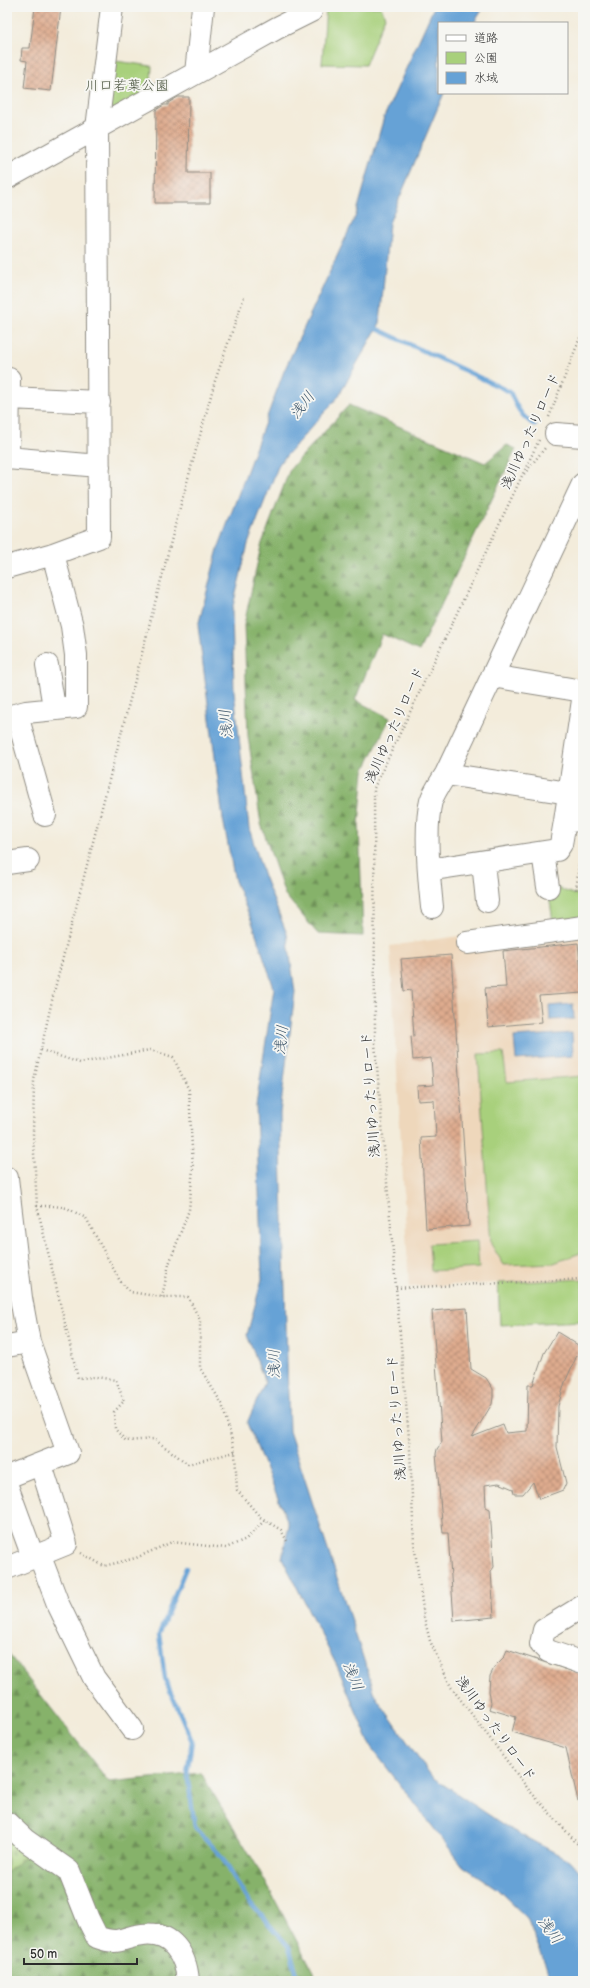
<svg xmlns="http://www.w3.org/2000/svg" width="590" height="1988" viewBox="0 0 590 1988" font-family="'Balsamiq Sans','Klee One',sans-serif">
<defs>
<pattern id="forest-firs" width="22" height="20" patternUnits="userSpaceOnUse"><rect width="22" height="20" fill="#86b26b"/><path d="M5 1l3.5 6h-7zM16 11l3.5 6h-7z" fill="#6e9158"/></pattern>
<pattern id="cemetery-stones" width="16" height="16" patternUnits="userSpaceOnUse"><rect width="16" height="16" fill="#a8d07b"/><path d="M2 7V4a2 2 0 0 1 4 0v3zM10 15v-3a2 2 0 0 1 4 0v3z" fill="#91b36a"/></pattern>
<pattern id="building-cross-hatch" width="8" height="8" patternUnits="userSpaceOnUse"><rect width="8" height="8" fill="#deab8e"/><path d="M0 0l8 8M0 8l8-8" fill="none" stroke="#b48b74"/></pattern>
</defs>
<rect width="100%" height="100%" fill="#f6f6f2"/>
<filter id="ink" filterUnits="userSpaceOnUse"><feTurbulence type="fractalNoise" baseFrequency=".025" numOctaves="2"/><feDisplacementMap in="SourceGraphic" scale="8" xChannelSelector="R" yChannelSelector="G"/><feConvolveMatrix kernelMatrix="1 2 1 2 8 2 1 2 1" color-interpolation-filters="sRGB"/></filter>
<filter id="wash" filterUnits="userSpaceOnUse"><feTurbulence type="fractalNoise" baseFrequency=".012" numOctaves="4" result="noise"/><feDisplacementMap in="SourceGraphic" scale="16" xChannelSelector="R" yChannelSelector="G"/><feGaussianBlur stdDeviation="0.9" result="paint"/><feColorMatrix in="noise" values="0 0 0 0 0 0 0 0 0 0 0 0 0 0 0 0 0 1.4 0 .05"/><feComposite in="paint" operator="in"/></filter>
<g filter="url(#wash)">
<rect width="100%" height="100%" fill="#f3ecdb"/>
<path fill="#eed7bb" d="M583,927v352l-174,8 -19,-341 76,-11z"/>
<path fill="url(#forest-firs)" stroke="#586e4b" d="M349,405l136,58 22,-18 9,4 -97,202 -37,-17 -27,66 35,18 -26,53 -5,53 4,112 -45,-2 -33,-39 -24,-71 -13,-88 -4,-111 17,-79 29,-77z
M7,1652l102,130 92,-9 57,95 60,113h-311z"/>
<path fill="url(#cemetery-stones)" stroke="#6a7e53" d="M7,1830l23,21 -23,22z"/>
<path fill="#a8d07b" stroke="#6a7e53" d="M326,7h55l4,10 -20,48 -43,-1z
M115,61l37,5 -2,32 -53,30z
M552,886l21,8 10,-1v24l-30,5 -5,-35z
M503,1053l4,29 76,-6v176l-29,11 -50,2 -13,-21 -13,-190z
M477,1241l2,27 -48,3 -2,-27z
M583,1279v42l-83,4 -2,-42z"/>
<path fill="#66a2d6" stroke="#486680" d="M434,7h50l-10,16h-35v70h5l-55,130 -9,100 -42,74 -59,67 -31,80 -16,66 2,81 15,137 15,48 23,58 8,58 -15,121 9,318 87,266 56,80 78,52 59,31 14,16v105h-31l-25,-63 -31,-30 -33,-22 -92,-119 -33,-79 -56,-110 7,-33 -42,-102 18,-41 -18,-47 15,-56 -6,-173 18,-118 -22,-66 -17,-41 -12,-62 -25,-193 20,-77 66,-178 72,-156 28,-98z
M573,1004l1,15 -24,1 -1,-14z
M572,1033l1,23 -57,4 -2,-23z"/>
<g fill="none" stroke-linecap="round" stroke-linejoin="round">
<path stroke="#66a2d6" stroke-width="4.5" d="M371,326l139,66c6,14 11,25 25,33
M186,1568l-27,66 6,45 27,62 -5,32 8,54 27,30 24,41 43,49 10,34"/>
</g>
<g id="blocks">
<path fill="url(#building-cross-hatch)" d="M35,7h26l-10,84 -27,-3 3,-27 -6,-1 1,-12h8z
M178,97h11l-1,76h22v30h-55l1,-93 8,-5h4v-2z
M578,943l5,50 -44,3 3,26 -54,5 -3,-39 21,-1 -3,-36z
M451,955l18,271 -43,3 -5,-91 15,-1 -2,-37 -16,1 -1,-15 16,-1 -2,-27 -18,2 -2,-24 3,1 -3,-47 -7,1 -3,-32z
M467,1308l4,61 15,9 7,11v8l-1,7 -20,33 31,-12 3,8 21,-2 1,-46h5l11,-32 13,-21 21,13 1,6 -14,31 -7,24 -1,41 9,36 -3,7 -24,9 -6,-17 -10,12h-9l-1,-5 -14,-6 -14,2 1,22 4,2 4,58 -3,4 3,46 -40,4 -6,-88h-5l-7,-79 1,-5 5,-7 -10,-131z
M507,1650l76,25v125l-5,1 -12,-53 -54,-16 4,-15 -27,-8 2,-6 -2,-12 1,-15 5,-10 9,-9z"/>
</g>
</g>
<g filter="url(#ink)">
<use href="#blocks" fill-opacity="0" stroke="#8f8c83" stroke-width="1"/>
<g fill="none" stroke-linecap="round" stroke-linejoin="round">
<g stroke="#8f8c83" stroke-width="24">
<path id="minor" d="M196,73l7,-66
M7,178l270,-150 34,-17 1,-4
M9,398l90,4
M556,434l27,2
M7,458l92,8
M8,458l1,-79
M7,567l46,-13 46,-17 -2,-409 15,-121
M47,665l7,42
M492,676l91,15
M17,715l28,100
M7,717l19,-5 50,-5v-52l-4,-29 -19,-72
M446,774l123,19
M565,821l18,-1
M543,853l5,34
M483,862l4,39
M7,863l21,-3
M429,866l12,2 116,-18 4,-6 4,-23 18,-121
M432,907c-3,-28 -8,-79 -1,-106 3,-9 10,-19 15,-27l137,-290
M467,943l116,-16
M7,1178l14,120 8,44 39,111 -61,24
M7,1346l22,-4
M7,1486l26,71
M39,1554l19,50 36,74 38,51
M7,1568l59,-24 -25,-79
M583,1606l-39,24 -3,14 7,7 35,12
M7,1823l18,17 44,31 19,48 9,18c24,9 24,0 45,-2 30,-4 44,20 46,46"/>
</g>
<path stroke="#8f8c83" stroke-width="2.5" stroke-dasharray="1 3" stroke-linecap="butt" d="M549,417l34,-87
M539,440l-165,348 1,255 35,407 4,93 10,74 6,24 21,46 78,103 54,60
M524,474l21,-26
M582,837l-6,53 7,1
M41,1050l39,13 70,-13 23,7 16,33 4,78 -4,42 -20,54 -7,33
M37,1206h17l13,2 19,10 34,63 10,11 32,5h26l12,23v48l22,36 13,48 2,38 23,27 21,13 7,13
M396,1288l187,-9
M235,1452l-47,12 -34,-25 -28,2 -11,-12 -1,-17 10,-11 -8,-21 -20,-3 -18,1 -41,-172 -4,-71 1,-55 19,-84 123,-474 39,-141 29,-84
M81,1553l23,13 32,-8 36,-16 54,6 20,-9 19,-19"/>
<use href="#minor" stroke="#fff" stroke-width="22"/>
</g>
</g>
<g text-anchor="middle" stroke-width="3.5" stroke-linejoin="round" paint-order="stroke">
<g font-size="14" fill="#4a543f" stroke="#f6f6f2">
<text x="127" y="90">川口若葉公園</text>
</g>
<g font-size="14" fill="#2b2b2b" stroke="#f6f6f2">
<text transform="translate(530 431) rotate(-66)" y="5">浅川ゆったりロード</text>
<text transform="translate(394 725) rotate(-66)" y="5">浅川ゆったりロード</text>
<text transform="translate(370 1095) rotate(-94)" y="5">浅川ゆったりロード</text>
<text transform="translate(396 1418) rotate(-94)" y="5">浅川ゆったりロード</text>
<text transform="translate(496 1728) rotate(54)" y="5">浅川ゆったりロード</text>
</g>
<g font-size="15" font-style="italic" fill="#435b6f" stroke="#f6f6f2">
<text transform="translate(302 405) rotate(-52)" y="5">浅川</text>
<text transform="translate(226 724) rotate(-96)" y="5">浅川</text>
<text transform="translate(281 1040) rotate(-84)" y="5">浅川</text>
<text transform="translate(274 1364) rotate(-92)" y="5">浅川</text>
<text transform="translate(353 1676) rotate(67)" y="5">浅川</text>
<text transform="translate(550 1930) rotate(53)" y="5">浅川</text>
</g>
</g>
<rect width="590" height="1988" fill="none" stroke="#f6f6f2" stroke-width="24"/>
<rect x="438" y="22" width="130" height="72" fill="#f6f6f2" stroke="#a5a5a2"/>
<rect x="446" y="35" width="20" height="6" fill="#ffffff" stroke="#a5a5a2"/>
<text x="474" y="42" font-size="12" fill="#2b2b2b">道路</text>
<rect x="446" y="52" width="20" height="12" fill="#a8d07b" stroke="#a5a5a2"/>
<text x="474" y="62" font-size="12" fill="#2b2b2b">公園</text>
<rect x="446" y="72" width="20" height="12" fill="#66a2d6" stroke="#a5a5a2"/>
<text x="474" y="82" font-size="12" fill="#2b2b2b">水域</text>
<path d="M24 1958v6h113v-6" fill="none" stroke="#2b2b2b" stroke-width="2"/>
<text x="30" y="1958" font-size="12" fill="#2b2b2b" stroke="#f6f6f2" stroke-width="3" paint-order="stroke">50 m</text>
</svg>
